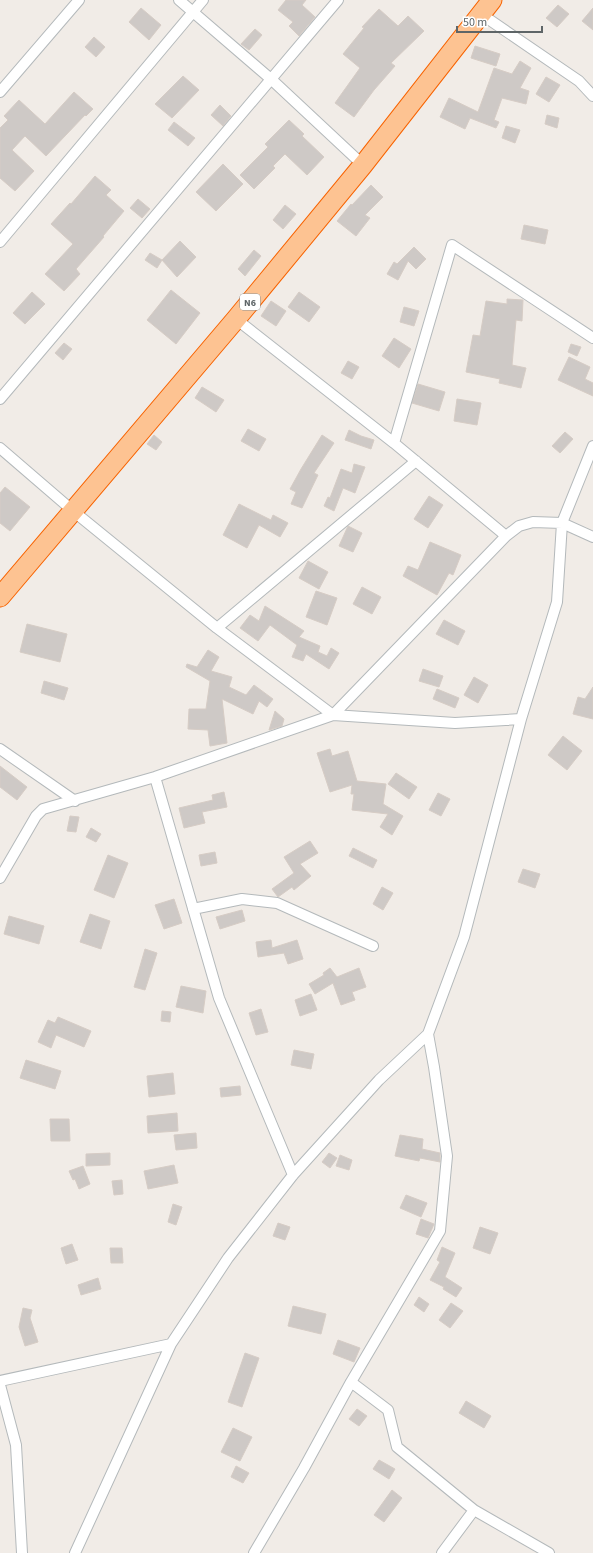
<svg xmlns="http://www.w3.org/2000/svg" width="593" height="1553" viewBox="0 0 593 1553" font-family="'Source Sans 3',sans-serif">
<rect width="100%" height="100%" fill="#f1ece7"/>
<path fill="#cec9c6" stroke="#d6ccc5" d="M286,0h20l-4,5 13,12 -16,19 -10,-10 4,-4 -15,-12z
M558,5l11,9 -12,13 -11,-9z
M141,8l20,17 -12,15 -20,-18z
M593,8v22l-11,-9z
M379,9l19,17 10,-10 16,15 -33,32 4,3 -21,24 -20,27 -19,-14 25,-35 -17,-14 21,-26 -2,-1z
M255,29l7,6 -13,15 -8,-6z
M94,37l11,10 -9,10 -11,-10z
M475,46l25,8 -4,12 -25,-8z
M520,61l11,7 -11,20 9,3 -3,13 -24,-6 -8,22 5,2 -3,6 -26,-10 -5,11 -25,-12 9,-19 29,14 16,-44 18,6z
M183,76l16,14 -27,28 -17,-14z
M546,77l14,8 -11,17 -13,-8z
M74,92l19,17 -7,7 -1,-1 -39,41 -21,-20 -13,14 22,21 -19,20 -15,-13v-50l8,-8 -4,-4 15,-16 26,24z
M220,105l11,11 -8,10 -12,-11z
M547,115l12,3 -2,10 -12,-4z
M289,120l15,14 -2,2 22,21 -17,18 -22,-21 -12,12 2,2 -21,21 -14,-14 28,-28 -3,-3z
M174,122l21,16 -7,8 -20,-16z
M506,126l14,4 -5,13 -13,-5z
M223,164l20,20 -27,27 -20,-19z
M95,176l16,14 -5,5 18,16 -21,25 1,1 -28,32 4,5 -16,17 -19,-17 28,-30 -22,-20 19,-21 1,1z
M371,185l12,12 -18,18 5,3 -14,18 -19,-15 14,-17 1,1z
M138,199l12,10 -8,9 -12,-10z
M285,205l11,9 -13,15 -10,-9z
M524,225l24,5 -3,14 -24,-5z
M180,241l16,16 -19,20 -15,-17z
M414,247l12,12 -10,10 -8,-8 -10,19 -11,-6 7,-12 3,2z
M254,250l7,6 -16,20 -7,-7z
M150,253l12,7 -5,8 -12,-8z
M171,290l29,23 -24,31 -29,-24z
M32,292l13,12 -20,20 -12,-11z
M299,292l21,15 -11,15 -21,-15z
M507,299l16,1 -1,21 -6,-1 -4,45 14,3 -5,20 -22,-5 1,-4 -34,-7 7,-37 7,1 6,-35 21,3z
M271,301l15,10 -10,15 -15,-10z
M404,307l15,4 -5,15 -14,-4z
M394,338l17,11 -12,19 -17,-12z
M64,343l8,6 -9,11 -8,-7z
M571,344l10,3 -4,9 -9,-4z
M569,357l21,10 -5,12 8,4v13l-35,-16z
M348,361l11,6 -7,12 -11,-6z
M418,384l27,8 -6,19 -27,-8z
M202,387l22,13 -8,12 -21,-14z
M457,399l24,4 -4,22 -23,-4z
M248,429l18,10 -7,12 -18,-10z
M349,430l12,6 13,4 -3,9 -26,-9z
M565,432l8,7 -13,14 -8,-7z
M154,435l8,7 -6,8 -9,-6z
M322,435l12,8 -20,30 4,2 -16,33 -11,-4 5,-12 -6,-3 11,-20z
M354,464l11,3 -10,26 -12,-5 -9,23 -10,-5 4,-9 2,1 11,-29 11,4z
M5,487l25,20 -20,24 -10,-8v-30z
M429,496l14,9 -15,23 -14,-9z
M239,504l32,16 2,-5 15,8 -8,14 -21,-12 -12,23 -24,-13z
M348,526l14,7 -9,19 -14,-6z
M430,542l31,13 -8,20 -4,-2 -12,22 -34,-19 5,-10 10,4z
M308,561l20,11 -9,17 -20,-11z
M362,587l19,10 -9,17 -19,-10z
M316,591l21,7 -10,27 -21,-8z
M265,606l39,25 -5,6 21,9 -2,6 9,4 4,-8 8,5 -10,16 -23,-15 -3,7 -11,-4 5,-12 -27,-20 -12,16 -18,-13 10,-13 9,6z
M444,620l21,11 -7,14 -22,-11z
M27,624l40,10 -7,28 -40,-10z
M208,650l11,7 -8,14 21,6 -3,10 17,8 8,-10 19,14 -6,8 -8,-6 -6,13 -31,-15 5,44 -17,3 -2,-16 -20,-1 1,-20h17l4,-28 -24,-14 1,-3 10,3z
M423,669l20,7 -4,11 -20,-6z
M474,677l14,8 -10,18 -14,-8z
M44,681l24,7 -4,12 -23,-7z
M593,687v32l-20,-5 5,-17 7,2z
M437,689l22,9 -4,10 -22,-9z
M275,711l9,8 -2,7 -13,4z
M563,736l19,15 -15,19 -19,-15z
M330,749l2,7 16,-5 9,30 29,3 -3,20 20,12 -11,19 -12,-8 8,-13 -36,-4 2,-16h-3l1,-9 -22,7 -13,-39z
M0,766l27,21 -10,13 -17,-13z
M396,773l21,14 -8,12 -21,-15z
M224,792l3,15 -25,5 3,11 -21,5 -5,-20 34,-8 -1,-5z
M438,793l12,6 -9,17 -12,-6z
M70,816l9,1 -3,15 -9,-1z
M91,828l10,6 -5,8 -10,-5z
M310,841l8,12 -18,11 11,12 -17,14 -2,-3 -14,10 -6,-8 22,-16 -10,-16z
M353,848l24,12 -4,8 -24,-12z
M215,852l2,11 -16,3 -2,-11z
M108,855l20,8 -14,35 -20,-8z
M523,869l17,5 -5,14 -17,-6z
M382,887l11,6 -10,17 -10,-6z
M174,899l8,24 -18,6 -9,-24z
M242,910l3,11 -25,8 -4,-12z
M90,914l20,7 -9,28 -21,-7z
M9,916l35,10 -5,18 -35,-10z
M271,940l1,8 25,-8 6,19 -15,5 -4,-11 -26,4 -2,-15z
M145,949l12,4 -12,37 -11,-3z
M330,968l7,9 22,-9 7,19 -14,5 3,8 -14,5 -8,-22 -18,11 -6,-10 15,-9 -1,-2z
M181,986l25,5 -3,22 -27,-6z
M311,994l6,16 -17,6 -5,-16z
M261,1009l7,23 -12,3 -7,-22z
M162,1011l9,1 -1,10 -9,-1z
M58,1017l33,14 -7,16 -28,-12 -5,13 -13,-6 10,-22 7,3z
M294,1050l20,4 -3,15 -20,-4z
M26,1060l35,11 -6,18 -35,-11z
M173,1073l2,21 -26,3 -2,-21z
M240,1086l1,9 -20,2 -1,-9z
M177,1113l1,18 -30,2 -1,-17z
M50,1119h19l1,22h-19z
M196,1133l1,15 -21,2 -2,-15z
M400,1135l23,4 -1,10 18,4v9l-20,-4 -1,3 -24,-5z
M110,1153v12l-24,1v-12z
M329,1153l8,5 -7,10 -8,-6z
M340,1155l12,5 -3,10 -13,-4z
M174,1165l4,18 -30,6 -4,-18z
M83,1166l7,18 -11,5 -4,-10 -2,1 -4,-9z
M122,1180l1,14 -9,1 -2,-14z
M406,1195l21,8 -6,14 -21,-9z
M173,1204l9,3 -6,18 -8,-3z
M421,1219l13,5 -6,14 -12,-4z
M278,1223l12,4 -5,13 -12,-4z
M480,1227l18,6 -8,21 -17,-6z
M72,1244l6,16 -12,4 -5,-16z
M442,1247l13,6 -10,24 17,11 -6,9 -13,-8 1,-2 -14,-7 10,-18 -3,-2z
M110,1248h12l1,15h-12z
M98,1278l3,11 -20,6 -3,-10z
M419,1297l10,7 -5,8 -10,-7z
M451,1303l12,8 -13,17 -11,-8z
M293,1306l33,8 -5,20 -33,-8z
M23,1308l9,2 -2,8 8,24 -13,4 -6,-19z
M338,1340l22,8 -6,14 -21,-8z
M245,1353l14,5 -17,49 -14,-5z
M466,1401l25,15 -7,12 -25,-15z
M357,1409l10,7 -8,10 -10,-7z
M233,1428l19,9 -12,24 -19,-9z
M379,1460l16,9 -6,10 -16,-10z
M236,1466l13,7 -6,10 -12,-6z
M392,1490l10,8 -18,24 -10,-7z"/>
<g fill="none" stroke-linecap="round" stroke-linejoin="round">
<g stroke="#b4b9bb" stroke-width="12">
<path id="street" d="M179,0l93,80 91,85
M481,14l98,67 14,15
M0,92l79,-92
M0,242l203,-242
M236,319l158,124 112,93
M0,399l338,-399
M394,443l58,-198 141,93
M0,448l72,62 145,118 116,87 122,8 66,-4
M217,628l199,-167
M0,749l75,52
M155,777l64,221 74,177
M0,878l36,-62 7,-7 112,-32 178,-62 173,-179 13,-10 14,-4 29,1 31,14
M193,909l49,-10 35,4 96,43
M0,1381l171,-37
M351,1382l37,28 9,37 77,63 75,43
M0,1385l16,60 6,108
M75,1553l96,-209 57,-86 65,-83 86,-95 49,-46 36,-97 57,-218 36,-117 5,-79 31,-77
M254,1553l50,-85 47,-86 89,-151 7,-75 -13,-89 -6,-33
M442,1553l32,-43"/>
</g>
<g stroke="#f86300" stroke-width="21">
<path id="highway" d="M0,597l236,-278 127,-154 129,-165"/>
</g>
<use href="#street" stroke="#fff" stroke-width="10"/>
<use href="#highway" stroke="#fdc392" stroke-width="19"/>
</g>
<g text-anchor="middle" stroke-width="3" stroke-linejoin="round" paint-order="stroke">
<rect fill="#fff" stroke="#8e9395" stroke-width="1" x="240" y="294" width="20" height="16" rx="3"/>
<g font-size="10" font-weight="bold" fill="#5e6567">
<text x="250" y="306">N6</text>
</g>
</g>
<path d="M457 26v6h85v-6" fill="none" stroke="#5e6567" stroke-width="2"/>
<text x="463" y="26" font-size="12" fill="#5e6567" stroke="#ffffff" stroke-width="3" paint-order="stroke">50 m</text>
</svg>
